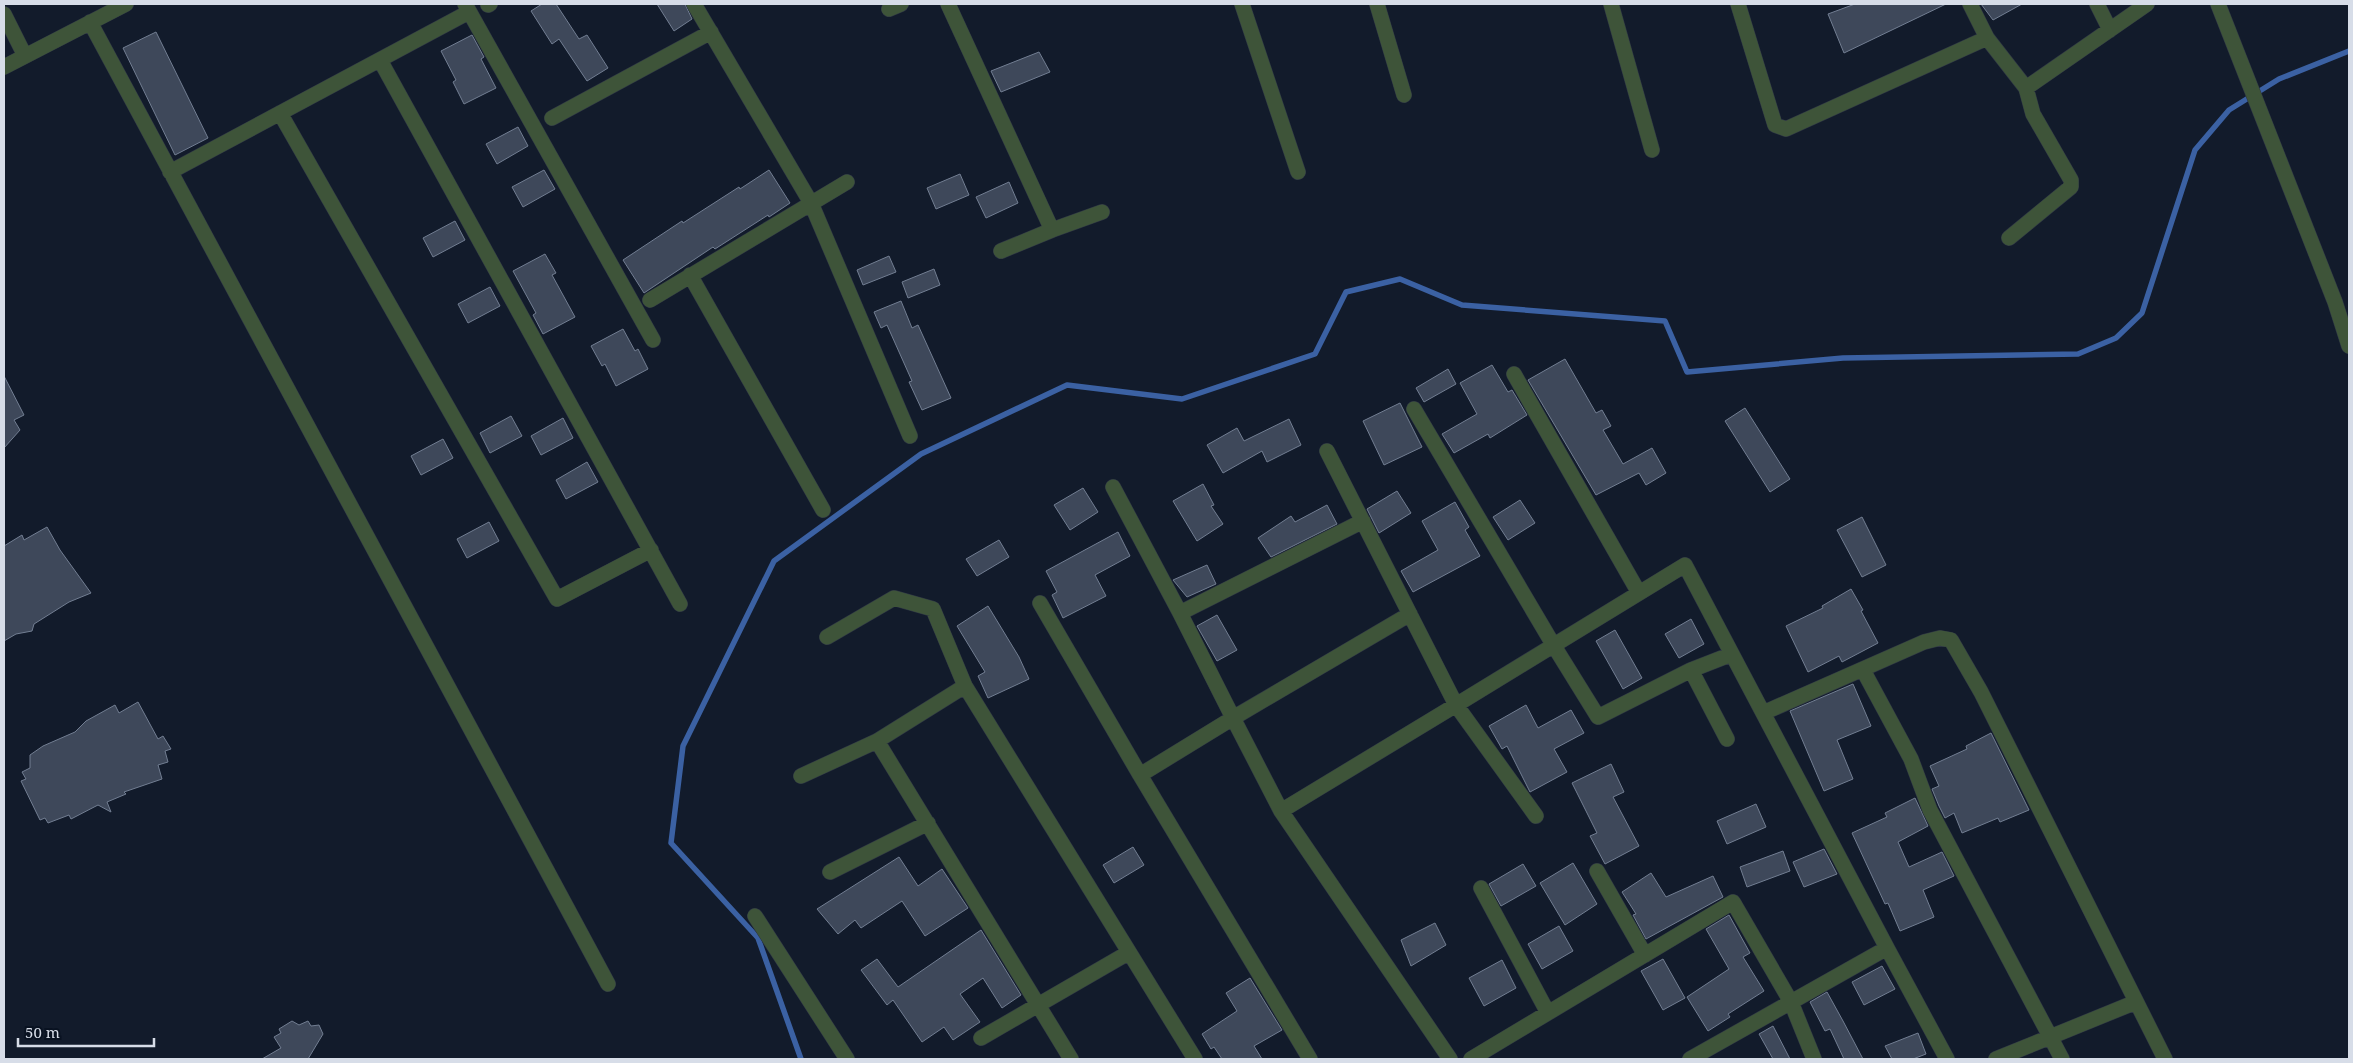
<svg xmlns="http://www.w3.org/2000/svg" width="2353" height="1063" viewBox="0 0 2353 1063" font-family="'Noto Serif',serif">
<rect width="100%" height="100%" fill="#121b2b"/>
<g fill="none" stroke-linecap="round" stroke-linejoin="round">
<path stroke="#3b61a3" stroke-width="5.5" d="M801,1059l-43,-121 -87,-95 12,-97 91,-185 147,-107 146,-69 115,14 133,-45 31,-62 54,-13 62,26 203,16 22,51 156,-14 235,-4 38,-16 26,-25 53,-163 34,-40 50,-31 70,-28"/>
</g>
<path fill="#3e485a" stroke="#727e92" d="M542,4h14l23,35 8,-4 21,33 -21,13 -28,-42 -7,5 -21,-33z
M657,4h28l7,15 -18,12z
M1855,4h91l-102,49 -16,-39z
M1981,4h41l-29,16z
M156,32l52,106 -33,17 -52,-107z
M472,35l12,22 -3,2 15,29 -32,16 -11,-22 3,-2 -15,-29z
M1039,52l11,20 -49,20 -10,-21z
M518,127l10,19 -31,18 -11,-20z
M544,170l11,19 -32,18 -11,-20z
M769,170l21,33 -21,14 -1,-2 -53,34 -2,-2 -69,46 -21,-33 59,-39 1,2 56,-36 1,2z
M960,174l9,21 -33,14 -9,-21z
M1009,182l9,21 -32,15 -10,-21z
M455,221l10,19 -32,17 -10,-19z
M545,254l11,19 -4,2 23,42 -32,17 -10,-19 3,-2 -23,-42z
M889,256l7,16 -33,13 -6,-15z
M934,269l6,16 -32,13 -6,-16z
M490,287l10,19 -32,17 -10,-19z
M901,301l11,27 6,-3 33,73 -29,12 -13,-28 3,-1 -25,-56 -6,3 -7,-16z
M623,329l12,22 3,-2 10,20 -32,17 -11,-22 -3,2 -11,-20z
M1565,359l31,54 6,-3 9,16 -8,4 20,34 29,-16 14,25 -20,12 -7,-12 -43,22 -68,-115z
M1492,365l16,27 4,-2 15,25 -37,23 -2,-4 -34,19 -12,-19 35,-20 -17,-31z
M1448,369l8,15 -32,18 -8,-14z
M4,376l20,39 -10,5 6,10 -16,18z
M1400,403l22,44 -38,18 -21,-44z
M1745,408l45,71 -20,13 -45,-71z
M511,416l11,20 -32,17 -10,-20z
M563,418l10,20 -32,17 -10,-19z
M1289,419l12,26 -34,17 -5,-11 -39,22 -16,-28 30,-17 7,13z
M443,439l10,19 -32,17 -10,-19z
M587,462l11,20 -32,17 -10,-19z
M1203,484l11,21 -3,1 12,18 -26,17 -24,-40z
M1083,488l15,24 -28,18 -16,-25z
M1397,491l14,22 -32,20 -12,-24z
M1520,500l15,23 -27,17 -15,-23z
M1455,502l14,25 -4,3 15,26 -67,36 -12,-21 37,-21 -16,-29z
M1327,505l10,19 -66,33 -13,-19 33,-22 4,6z
M1862,517l24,48 -24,12 -25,-47z
M489,522l10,19 -32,17 -10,-19z
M47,527l13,23 31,43 -22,9 -35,22 -2,7 -16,3 -12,7v-95l18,-11 2,5z
M1118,532l12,24 -35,19 11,21 -43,22 -11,-23 5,-3 -11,-21z
M999,540l10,17 -32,19 -11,-17z
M1207,565l9,19 -29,13 -14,-17z
M1851,589l12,21 -2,1 17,32 -36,19 -3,-6 -31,16 -22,-46 37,-18 -1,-2z
M988,606l31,51 10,22 -41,19 -10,-22 7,-4 -28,-46z
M1217,615l20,35 -20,11 -20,-35z
M1691,619l13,25 -25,14 -14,-24z
M1615,630l27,48 -19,11 -27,-48z
M1853,684l18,42 -34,14 16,39 -29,12 -34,-80z
M138,702l20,37 5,-3 8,13 -6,2 3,11 -10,3 4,14 -38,13 2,2 -19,8 4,10 -13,-7 -27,14 -2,-4 -21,8 -3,-5 -5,2 -19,-39 5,-2 -4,-7 8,-4v-13l13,-9 32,-14 11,-11 29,-16 4,8z
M1526,705l12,23 33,-18 13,23 -30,16 13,23 -37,20 -23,-46 -5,3 -13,-23z
M1991,733l38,77 -29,12 -2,-4 -36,15 -8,-20 -9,5 -6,-12 -7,-17 7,-3 -9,-20 37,-17 -1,-3z
M1611,764l13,28 -11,5 26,49 -34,18 -15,-28 7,-3 -25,-50z
M1915,798l13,28 -30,16 11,25 33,-15 12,24 -31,14 11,27 -34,14 -12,-28 -3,1 -33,-71 35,-16 -2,-4z
M1756,804l10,23 -39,17 -10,-23z
M1133,847l11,18 -30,18 -11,-18z
M1824,849l13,25 -33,13 -11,-25z
M1783,851l7,20 -43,16 -7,-20z
M899,857l19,29 24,-17 26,39 -43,28 -23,-35 -41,27 -6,-8 -17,14 -21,-25z
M1573,863l24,41 -32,21 -25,-42z
M1523,864l13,22 -35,20 -12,-22z
M1651,873l15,24 47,-21 10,21 -77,42 -13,-24 3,-1 -14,-22z
M1729,915l21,38 -7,4 21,34 -36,23 2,3 -22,14 -21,-34 42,-28 -23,-40z
M1435,923l11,22 -35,21 -10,-26z
M1559,926l14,25 -31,18 -14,-25z
M981,930l40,65 -19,13 -19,-30 -23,16 20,28 -27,18 -9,-13 -22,15 -29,-42 -6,5 -26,-35 16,-11 21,28z
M1663,959l22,39 -22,12 -22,-39z
M1502,960l14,28 -32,18 -15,-28z
M1882,966l13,23 -31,16 -12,-23z
M1250,978l32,52 -28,16 8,13h-40l-8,-12 -3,2 -9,-15 35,-23 -11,-18z
M1827,992l16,29 20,38h-19l-14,-30 -5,2 -15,-29z
M292,1021l7,4 9,-4 3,5 8,-1 4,9 -15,25h-46l19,-11 -7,-11 7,-4 -2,-4z
M1773,1026l17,33h-17l-14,-25z
M1918,1033l8,21 -13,5h-21l-7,-13z"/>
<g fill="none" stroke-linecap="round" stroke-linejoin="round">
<g stroke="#2e3645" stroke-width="16">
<path id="minor" d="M465,4l188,336
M694,4l117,199 99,233
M948,4l104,226
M1242,4l56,168
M1377,4l27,91
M1611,4l41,146
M1738,4l37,121 11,4 201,-91
M1970,4l17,34 39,50 7,26 38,66v7l-62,51
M2097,4l13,26
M2218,4l117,298 14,44
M488,5l2,-1
M889,9l12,-5
M4,14l21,42
M90,22l518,962
M380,60l300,544
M4,67l122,-63
M2026,88l121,-84
M280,113l277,486 94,-49
M552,118l159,-86
M170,172l299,-160
M1001,251l51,-21 50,-18
M690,275l133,235
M650,300l197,-118
M1514,374l125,219
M1414,409l140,237 44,71 93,-47 41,-16
M1327,451l129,254 229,-140 202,383
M1113,487l67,126
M1040,603l100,172
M1410,614l-177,104 48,93 169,248
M827,637l67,-39 39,11 32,77 230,373
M1691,670l36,69
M1863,670l48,89 19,51 132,249
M1763,713l161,-71 16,-4 11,2 30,52 184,367
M877,741l194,318
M801,776l76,-35 88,-55
M1281,811l175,-106 80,111
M1597,871l48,84
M830,872l98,-49
M1481,888l67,125
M755,916l92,143
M981,1038l147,-85
M1310,1059l-170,-284 93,-57 -53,-105 183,-92
M1471,1059l262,-157 58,100 23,57
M1690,1059l197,-111 60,111
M1996,1059l140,-57"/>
</g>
<use href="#minor" stroke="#3e5439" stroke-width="15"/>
</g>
<rect width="2353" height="1063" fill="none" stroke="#d7dde8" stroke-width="10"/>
<path d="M18 1038v8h136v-8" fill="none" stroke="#d7dde8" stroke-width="2.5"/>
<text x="25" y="1038" font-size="15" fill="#d7dde8" stroke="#091221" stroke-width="4" paint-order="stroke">50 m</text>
</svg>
